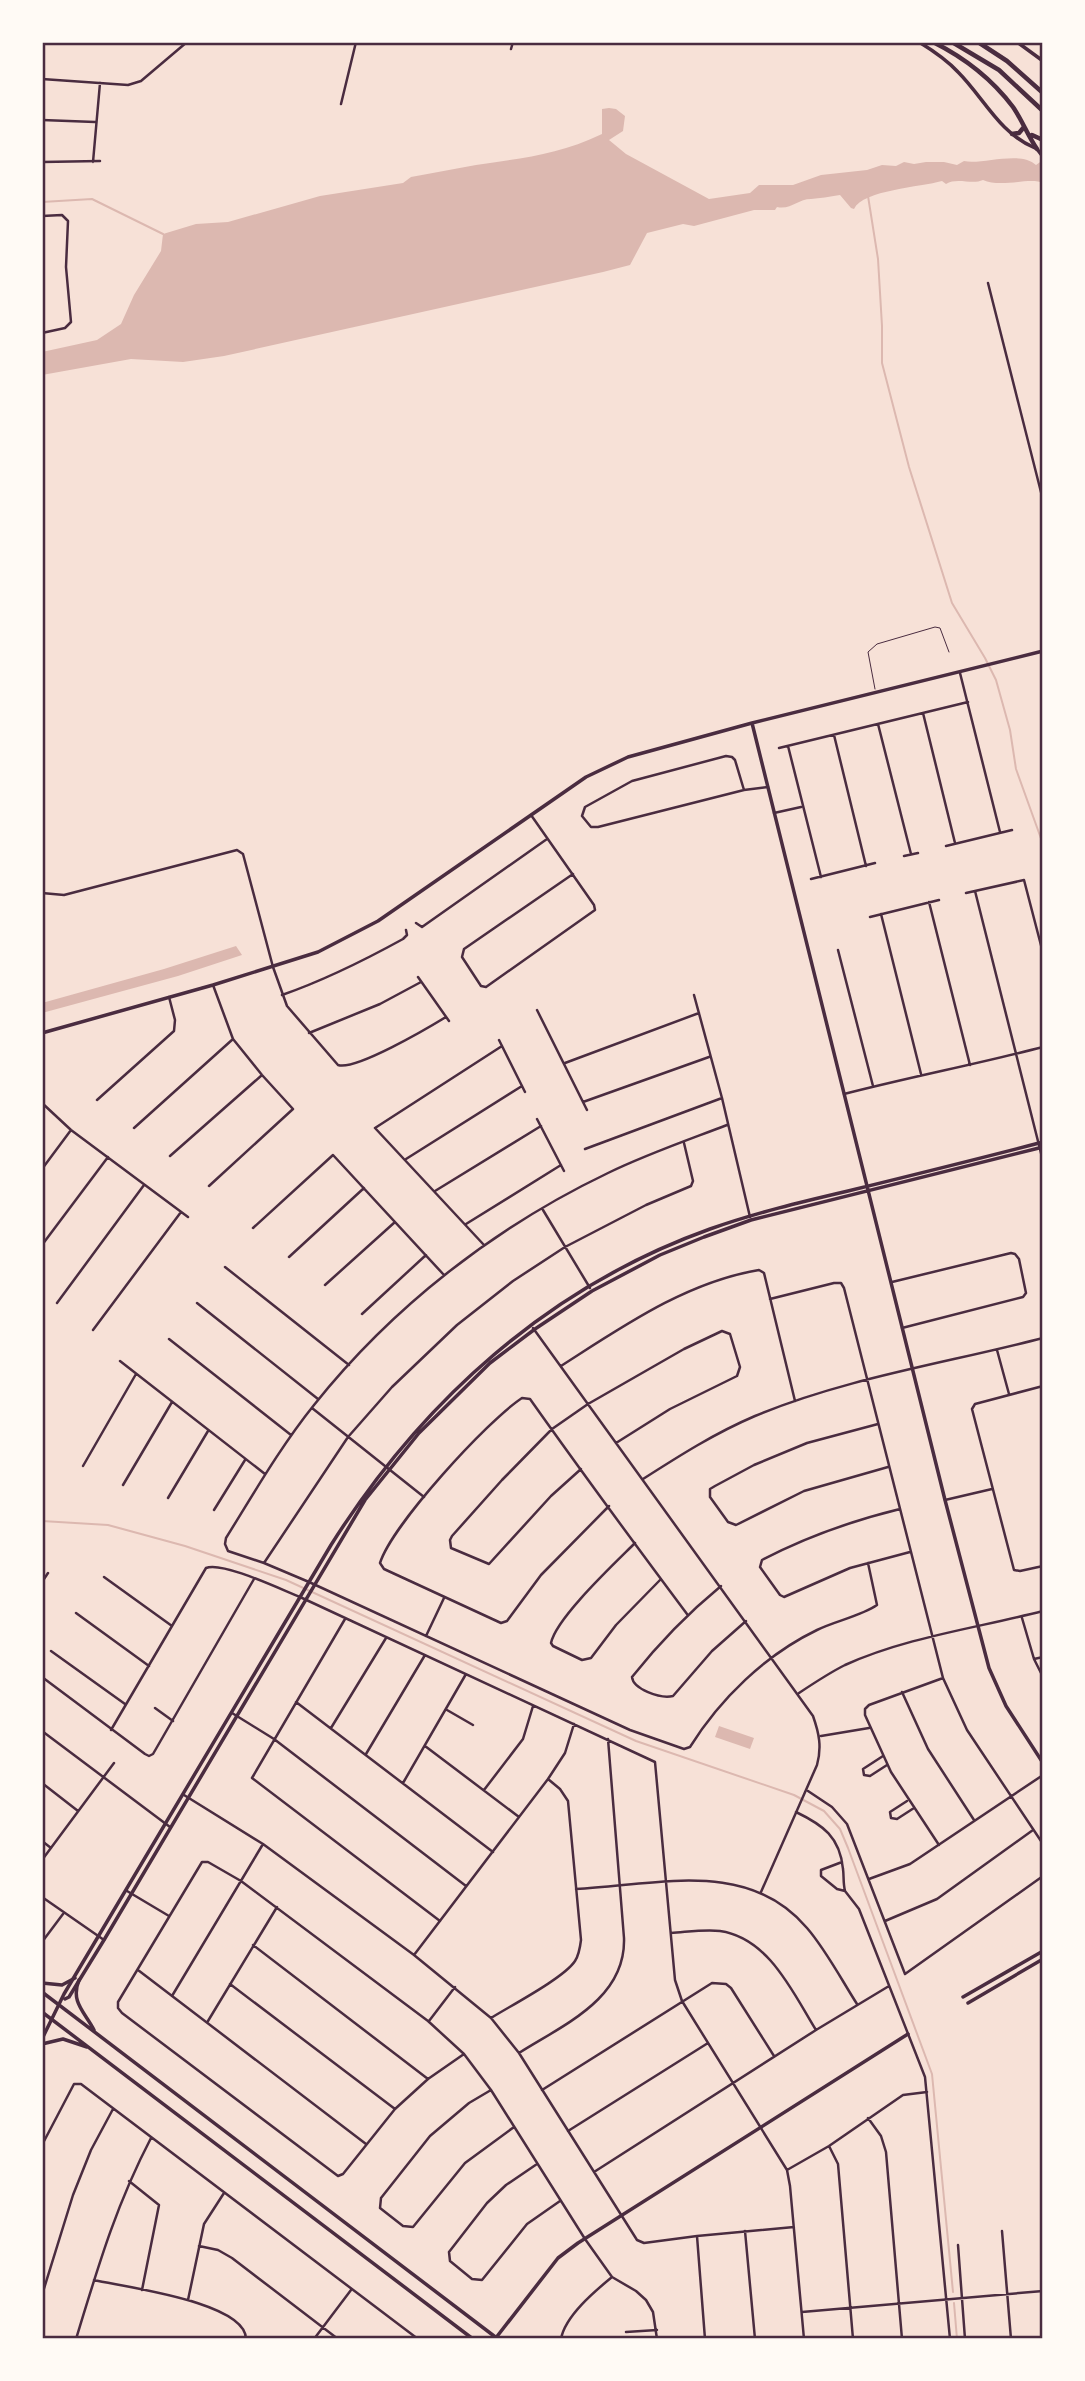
<svg xmlns="http://www.w3.org/2000/svg" width="1085" height="2381" viewBox="0 0 1085 2381" font-family="'Libre Baskerville',serif">
<rect width="100%" height="100%" fill="#f7e1d7"/>
<path fill="#dcb8b0" d="M609,108l7,1 9,7 -2,15 -14,9 17,14 83,45 41,-6 9,-8h34l28,-10 46,-5 15,-5 14,1 8,-4 10,2 12,-2h18l13,3 7,-4c18,4 56,-11 72,4l7,-5v23c-13,-6 -42,5 -60,-3 -11,5 -26,-3 -37,4l-4,-3c-21,6 -79,9 -88,28l-3,-1 -11,-13c-11,2 -20,3 -29,4 -13,0 -20,11 -34,8l-2,3h-21l-60,16 -11,-2 -36,9 -17,32 -27,7 -379,84 -41,6 -52,-3 -89,16v-23l55,-12 24,-16 13,-29 27,-44 2,-17 33,-10 32,-2 92,-26 83,-13 8,-6c22,-4 43,-8 65,-12 47,-7 82,-10 126,-31v-25z
M236,946l6,9 -64,21 -136,37v-10l122,-34z
M719,1726l35,12 -4,11 -35,-12z"/>
<g fill="none" stroke-linecap="round" stroke-linejoin="round">
<path stroke="#dcb8b0" stroke-width="2" d="M868,196l10,63 4,67v37l27,104 43,136 33,55 11,22 14,50 6,39 27,75
M42,202l50,-3 71,35
M42,1521l66,4 77,21 101,34 350,161 158,54 30,16 16,18 8,19 84,226 21,218
M954,2303l3,36"/>
<path stroke="#4a2c40" stroke-width="1" d="M875,689l-7,-37 9,-8 58,-17 5,1 9,24"/>
<path stroke="#4a2c40" stroke-width="2.5" d="M511,49l2,-7
M42,79l86,6 13,-4 46,-39
M341,104l15,-62
M42,120l53,2
M42,162l58,-1
M93,162l7,-79
M42,216l20,-1 6,6 -2,46 5,55 -6,6 -23,5
M988,283l55,217
M960,673l40,159
M923,713l32,130
M878,724l33,130
M834,735l32,131
M788,746l33,131
M779,748l189,-46
M726,756l6,1 3,3 9,30 -146,37h-7l-9,-11 3,-9 47,-26z
M744,790l24,-3
M774,813l27,-6
M531,815c21,30 42,60 63,90l1,5 -109,77 -5,-1 -19,-29 2,-8 109,-75
M946,846l66,-16
M904,856l14,-3
M811,879l64,-16
M975,891l68,270
M42,893l22,2 173,-45 6,4 30,113 14,39 51,59c17,6 90,-37 108,-48
M966,893l58,-13 19,73
M929,902l41,163
M881,914l40,160
M870,917l69,-17
M416,923l6,4 125,-88
M838,950l35,136
M418,977l31,44
M282,995c43,-15 81,-34 121,-56l4,-4 -1,-5
M694,995l28,103 28,119
M537,1010l50,100
M309,1033l71,-29 41,-22
M499,1040l26,52
M565,1063l134,-50
M844,1094c66,-17 133,-30 199,-47
M97,1100l77,-69 1,-11 -6,-23
M583,1102l126,-45
M42,1103l29,27 117,87
M537,1119l27,52
M727,1125c-39,15 -80,29 -119,48 -113,54 -216,134 -294,232 -33,41 -60,88 -88,133l-1,6 3,7 36,12 45,19 321,148 54,19 6,-2c30,-48 75,-92 127,-117 18,-9 44,-14 60,-25l-9,-42
M134,1128l99,-89
M585,1149l137,-51
M170,1156l92,-81
M406,1159l116,-73
M42,1169l29,-39
M209,1186l84,-77 -31,-34 -29,-36 -20,-54
M435,1191l106,-65
M543,1210l47,78
M466,1224l95,-59
M253,1228l80,-73 111,120
M42,1245l66,-88
M484,1245l-109,-117 127,-82
M289,1257l75,-69
M225,1267l124,98
M892,1282l119,-29 4,1 4,5 7,34 -3,4 -121,31
M325,1285l70,-63
M770,1299l64,-16h7l3,5 99,390 24,52 76,114
M57,1303l87,-118
M197,1303l121,96
M362,1314l64,-59
M533,1328l280,388c6,17 9,31 4,49l-56,127
M93,1330l88,-118
M169,1339l122,96
M997,1350l12,44
M120,1361l145,113
M561,1366c61,-39 125,-84 198,-96l5,3 31,128
M1043,1386l-68,18 -3,5 42,161 6,1 23,-5
M312,1408l112,89
M878,1424l-71,19 -53,22 -39,21 -5,3v8l18,25 8,3 68,-34 84,-24
M83,1466l53,-92
M581,1469l-30,27 -62,68 -38,-16 -1,-8 2,-4 50,-56 50,-51 36,-25 96,-55 38,-18 8,3 10,33 -3,9 -67,33 -54,34
M643,1479c36,-23 72,-46 112,-63 91,-38 192,-53 288,-78
M123,1485l49,-83
M168,1498l40,-67
M945,1500l47,-11
M609,1506l-68,69 -34,46 -6,2 -117,-54 -4,-6c12,-38 107,-142 142,-165l8,1c51,72 104,144 157,215
M900,1509c-49,12 -94,28 -138,51l-2,7 20,28 4,2 66,-29 60,-16
M214,1510l31,-50
M635,1543c-20,20 -79,75 -84,100l2,3 29,14 9,-2 25,-33 45,-46
M264,1563l84,-126 44,-50 65,-62 56,-44 52,-34 81,-42 45,-19 2,-5 -9,-38
M104,1577l68,49
M42,1582l6,-9
M721,1586c-34,28 -62,57 -89,91 1,12 28,22 41,19l39,-45 34,-30
M76,1613l73,53
M1022,1618l12,41 9,18
M345,1619l-93,159 188,143
M426,1636l18,-38
M51,1651l74,53
M1034,1659l9,-2
M42,1677l103,77 4,2 4,-2 101,-175
M902,1692l26,57 46,71
M799,1693c15,-10 30,-20 46,-28 62,-28 132,-37 198,-54
M296,1702l197,150
M155,1708l18,13
M447,1710l26,15
M232,1713l42,26 192,147
M331,1728l55,-90
M111,1730l95,-162c16,-7 76,22 94,29l355,165 20,218 7,21 105,169 3,16 14,153
M42,1731l128,96
M821,1736l48,-8
M425,1746l94,71
M366,1754l59,-99
M883,1756l-20,13 1,6 6,1 17,-11
M42,1783l36,28
M403,1783l63,-109
M484,1790l39,-51 10,-33
M808,1791l24,16 15,17 58,150 138,-98
M184,1795l79,49 151,111 77,63 28,35 118,187 7,3 53,-7 97,-9
M907,1801l-17,11 1,6 6,1 17,-11
M796,1812c27,13 44,25 47,57 1,7 0,14 2,22
M42,1841l9,7
M939,1845l-48,-73 -26,-57v-6l4,-4 74,-27
M42,1860l72,-97
M842,1862l-21,8v6l16,13 8,2 14,18 66,168 25,262
M869,1879l41,-15 133,-89
M576,1889c81,-4 172,-31 231,39 19,22 34,51 50,76
M127,1891l42,25
M42,1897l62,43
M885,1921l52,-22 96,-69
M671,1933c16,-1 34,-4 49,-2 49,7 73,62 96,99
M42,1942l21,-28
M253,1945l175,134
M414,1955l134,-176 17,-26 9,-29
M138,1970l228,174
M230,1984l165,125
M172,1996l91,-152
M491,2018c19,-12 73,-40 84,-57 4,-6 5,-13 6,-21l-13,-139 -8,-12 -12,-10
M208,2021l69,-114
M429,2021l26,-34
M519,2053c44,-28 107,-54 105,-115l-16,-199
M464,2054l-36,25 -33,30 -52,65 -5,2 -216,-163 -4,-5v-6l84,-140h6l33,19 187,140 36,33 27,36 94,149 27,38 24,14 10,9 7,12 4,27
M491,2090l-22,13 -39,33 -49,62 -1,10 23,18 10,1 52,-64 49,-36
M542,2090l170,-107 14,1 5,4 43,68
M868,2118l13,18 5,16 16,187
M568,2131l140,-88
M42,2145l32,-61h7l337,255
M829,2146l9,18 15,175
M537,2164l-31,21 -19,18 -38,49 1,9 22,18 10,1 45,-56 33,-23
M787,2170l42,-24 74,-51 24,-3
M594,2172l222,-142 73,-44
M129,2181l30,24 -17,85
M745,2231l10,108
M1002,2231l9,108
M697,2236l8,103
M958,2245l7,94
M199,2246l19,4 14,8 106,81
M94,2280c30,7 152,22 152,59
M42,2295l31,-100 18,-45 22,-41
M188,2300l16,-76 20,-31
M802,2312l241,-21
M626,2332l31,-2
M76,2339c22,-72 40,-134 75,-201
M314,2339l37,-49
M561,2339c4,-23 34,-48 51,-62
M1030,2339l13,-1"/>
<path stroke="#4a2c40" stroke-width="3.5" d="M919,42c13,8 28,18 39,30 26,26 41,61 77,76
M1017,42l26,19
M1037,149l6,8
M752,723l193,777 44,168 17,38 37,57
M42,1033l171,-48 105,-33 60,-31 208,-144 42,-20 124,-34 291,-72
M65,1999l4,-2 35,-57 261,-440 54,-67 71,-70 45,-34 57,-38 68,-36 44,-18 47,-17 292,-73
M42,2039l22,-45 267,-449c91,-144 217,-258 379,-316 45,-16 91,-27 138,-38 65,-16 130,-32 195,-49
M495,2339l63,-81 20,-15 330,-209"/>
<path stroke="#4a2c40" stroke-width="3.5" d="M963,1997l80,-46
M968,2003l75,-44"/>
<path stroke="#4a2c40" stroke-width="3.5" d="M79,1980c-9,22 6,32 15,50
M42,1983l20,2 13,-7
M42,1992l456,347
M42,2012l431,327
M42,2044l21,-5 24,8"/>
<path stroke="#4a2c40" stroke-width="4.5" d="M933,42c30,15 59,37 80,65 9,13 15,29 24,42
M952,42l47,28 44,41
M978,42l29,19 36,32
M1012,134l7,-1 5,-6
M1032,135l11,5"/>
</g>
<rect width="1085" height="2381" fill="none" stroke="#fffaf5" stroke-width="88"/>
<rect x="44" y="44" width="997" height="2293" fill="none" stroke="#4a2c40" stroke-width="2.5"/>
</svg>
